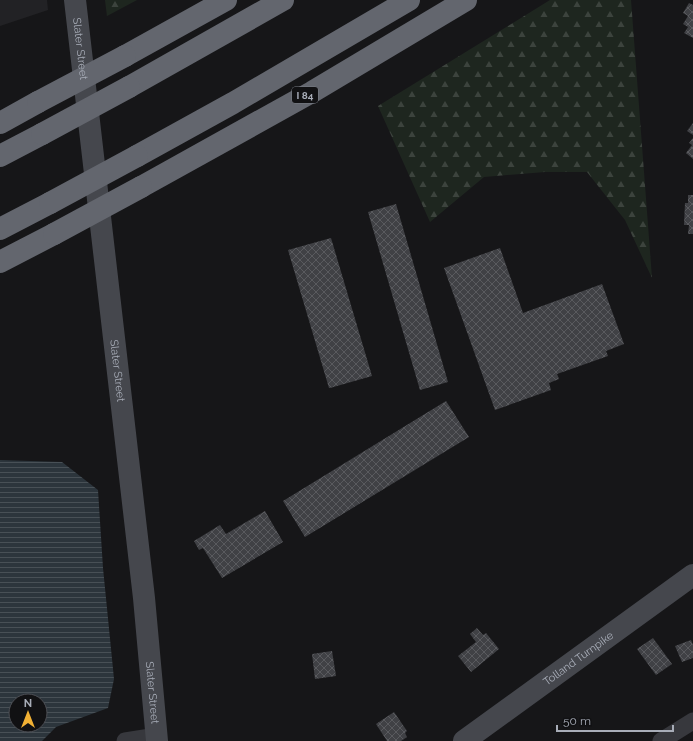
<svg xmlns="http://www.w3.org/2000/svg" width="693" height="741" viewBox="0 0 693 741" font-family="Raleway,sans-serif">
<defs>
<pattern id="forest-firs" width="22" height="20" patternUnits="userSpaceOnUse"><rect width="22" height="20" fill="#1e261f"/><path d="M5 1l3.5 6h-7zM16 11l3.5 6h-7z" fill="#3c433d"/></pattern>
<pattern id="water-rules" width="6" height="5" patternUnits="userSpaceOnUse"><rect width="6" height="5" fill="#2c353c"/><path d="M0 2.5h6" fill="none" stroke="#485056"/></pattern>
<pattern id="building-cross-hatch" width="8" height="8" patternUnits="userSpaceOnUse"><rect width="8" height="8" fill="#404145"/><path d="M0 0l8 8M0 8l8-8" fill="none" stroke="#595a5e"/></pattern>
</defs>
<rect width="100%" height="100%" fill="#161618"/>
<path fill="#222225" d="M0,0h47l1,10 -48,16z"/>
<path fill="url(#forest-firs)" d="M105,0h32l-30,16z
M550,0h81l21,278 -27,-58 -38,-48h-42l-61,5 -54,45 -52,-116z"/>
<path fill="url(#water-rules)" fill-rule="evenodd" d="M0,460l62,2 36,28 5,78 11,111 -6,29 -52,19 -14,14h-42zM16,701h24v24h-24z"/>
<path fill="url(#building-cross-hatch)" d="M689,3l4,2v33l-9,-5 4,-6 -5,-3 5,-8 -5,-3z
M693,123v12l-6,-4z
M693,138v21l-7,-6 6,-8 -3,-2z
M688,195h5v39h-5l1,-9h-5l1,-22h3z
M396,204l52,178 -28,8 -52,-178z
M331,238l41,138 -42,12h-1l-41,-138z
M500,248l23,65 79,-29 22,60 -18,7 2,5 -51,18 2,5 -10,4 2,7 -56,20 -51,-142z
M446,401l23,36 -164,100 -22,-36z
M265,511l18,31 -61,36 -19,-30 -4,2 -5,-9 26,-16 6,9z
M477,628l6,7 3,-2 13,16 -28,23 -13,-16 18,-14 -6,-8z
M653,638l19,26 -16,11 -19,-26z
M691,640l2,5v13l-11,4 -7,-16z
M332,651l4,25 -21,3 -3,-25z
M394,712l13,19 -2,2 2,4 -6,4h-14l-11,-17z"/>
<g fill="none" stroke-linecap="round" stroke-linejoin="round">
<path stroke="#37383d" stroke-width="17" d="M125,741l32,-5
M661,741l32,-20"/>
<g stroke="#45474d" stroke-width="22">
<path id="s1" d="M75,0l69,598 13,143"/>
<path id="s2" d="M464,741l229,-166"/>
</g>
<path stroke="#63666e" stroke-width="22" d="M125,56l101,-56
M129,87l154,-87
M0,123l38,-21
M0,156l42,-22
M137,156l96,-53 176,-103
M141,187l171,-95 154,-92
M0,229l50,-26
M0,262l54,-28"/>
<path stroke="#63666e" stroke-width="22" d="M38,102l87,-46
M42,134l87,-47
M50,203l87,-47
M54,234l87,-47"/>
</g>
<g text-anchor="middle" stroke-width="4" stroke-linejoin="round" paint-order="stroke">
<rect fill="#111113" stroke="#7b7e86" stroke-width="1" x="292" y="87" width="26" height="16" rx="3"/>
<g font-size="10" font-weight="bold" fill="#a8adb8">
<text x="305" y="99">I 84</text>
</g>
<g font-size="11" fill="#a8adb8" stroke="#111113">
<text dy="4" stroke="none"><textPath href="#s1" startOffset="49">Slater Street</textPath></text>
<text dy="4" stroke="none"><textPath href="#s1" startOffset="373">Slater Street</textPath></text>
<text dy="4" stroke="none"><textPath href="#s2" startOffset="141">Tolland Turnpike</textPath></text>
<text dy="4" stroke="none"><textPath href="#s1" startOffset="697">Slater Street</textPath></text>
</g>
</g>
<g transform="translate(28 713)"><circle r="19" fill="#111113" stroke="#4d4f55"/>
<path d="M0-3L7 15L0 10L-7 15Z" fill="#f2b134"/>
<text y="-6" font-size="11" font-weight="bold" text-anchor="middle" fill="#a8adb8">N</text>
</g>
<path d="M557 725v6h116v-6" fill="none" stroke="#a8adb8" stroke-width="2"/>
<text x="563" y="725" font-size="12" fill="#a8adb8" stroke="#111113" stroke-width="3" paint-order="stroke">50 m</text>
</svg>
